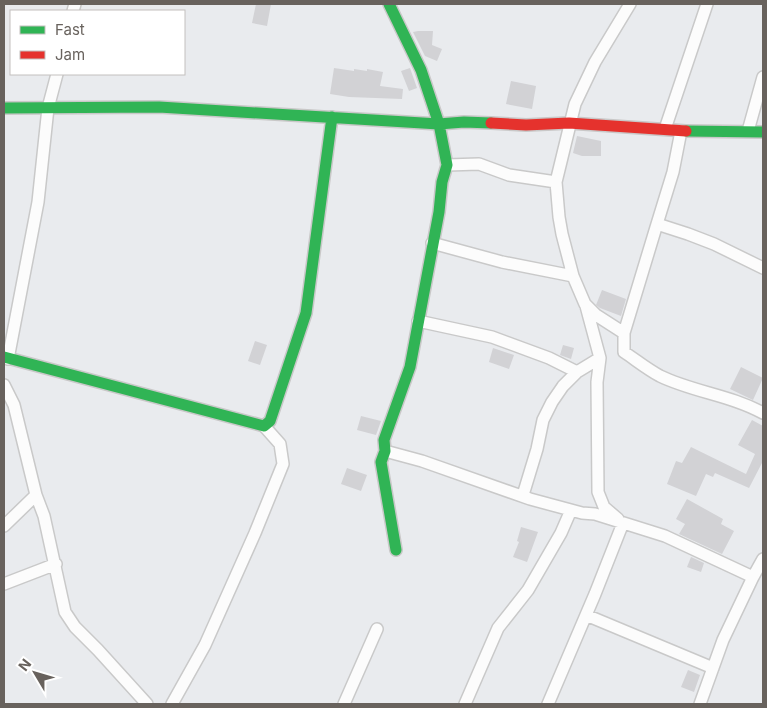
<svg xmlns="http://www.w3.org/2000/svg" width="767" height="708" viewBox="0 0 767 708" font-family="Inter,sans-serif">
<rect width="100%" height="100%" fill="#e9ebee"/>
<path fill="#d2d2d5" d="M256,4h15l-4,22 -15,-3z
M418,31h15l-1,14 10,4 -5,12 -12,-5 -12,-24z
M334,68l20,3v-2l13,2v-2l16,3 -3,14 23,3 -1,10 -53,-2 -19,-3z
M410,68l7,20 -8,3 -8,-20z
M511,81l25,5 -4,23 -26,-5z
M577,136l24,5v15h-19l-9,-3z
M602,290l24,9 -5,17 -21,-8 -4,-3z
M255,341l12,4 -7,20 -12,-4z
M563,345l11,3 -3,11 -11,-4z
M493,348l21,7 -5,14 -20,-7z
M741,367l22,11 -10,22 -23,-11z
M361,416l20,5 -5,14 -19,-5z
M752,420l11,6v35l-14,27 -34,-15 -2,4 -7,-3 -10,22 -29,-12 9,-23 6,2 9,-16 55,27 9,-20 -17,-9z
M347,468l20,7 -6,16 -20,-7z
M687,499l36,20 -2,5 13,7 -12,23 -43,-20 6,-10 -9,-5z
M521,527l17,5 -11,30 -14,-5 6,-15 -2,-1z
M691,557l13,6 -3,9 -14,-5z
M688,670l12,5 -6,17 -13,-5z"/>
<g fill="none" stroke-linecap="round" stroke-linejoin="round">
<g stroke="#c9c9c9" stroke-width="14">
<path id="street" d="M630,4l-35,58 -20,42 -19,78 3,35 3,17 11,42 12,28 11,11 28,18v19c12,8 23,17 36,24 33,16 70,19 103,37
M73,11l2,-7
M665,129l42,-125
M681,131l-8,41 -16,52 31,10 26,10 49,24
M748,131l15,-54
M447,165l32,-1 30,11 47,7
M432,243l70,19 71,14
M586,306l14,52 -3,24 1,110 6,15 14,12
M418,321l74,16 57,21 28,14
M624,333l33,-109
M8,359l30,-157 10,-94 9,-34
M4,385l10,20 22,90 8,21 21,96 10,15 23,23 49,54
M385,451l37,10 108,38 52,14 13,1 70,22 88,41 10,-18
M523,495l14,-46 6,-29 9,-18 11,-16 14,-14 23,-14
M4,526l32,-31
M4,584l52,-20
M586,615l127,53
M172,704l33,-59 50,-112 28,-69 -3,-20 -16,-18
M344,704l33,-75
M465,704l33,-76 30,-38 33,-57 10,-23
M548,704l47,-110 28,-71
M700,704l23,-64 30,-63"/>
</g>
<g stroke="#c9c8c8" stroke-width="14">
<path id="fast" d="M389,4l32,66 18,54 8,41 -5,17 -3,30 -29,155 -26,73 1,11 -4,11 15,88
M4,108l155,-1 280,17 25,-2 27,1
M686,131l77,1
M4,357l260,69 6,-5 36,-108 26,-196"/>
</g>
<g stroke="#c9c8c8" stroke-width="14">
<path id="jam" d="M491,123l35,2 43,-2 117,8"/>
</g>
<use href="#street" stroke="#fcfcfc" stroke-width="11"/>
<use href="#fast" stroke="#30b455" stroke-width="11"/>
<use href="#jam" stroke="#e5322d" stroke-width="11"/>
</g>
<rect width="767" height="708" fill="none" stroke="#68625d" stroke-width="10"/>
<rect x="10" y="10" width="175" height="65" fill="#ffffff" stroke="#c3c0be"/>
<rect x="20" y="26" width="25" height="8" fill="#30b455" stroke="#c3c0be"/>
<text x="55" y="35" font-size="15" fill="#68625d">Fast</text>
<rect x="20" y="51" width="25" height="8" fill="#e5322d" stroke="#c3c0be"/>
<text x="55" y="60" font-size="15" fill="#68625d">Jam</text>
<g transform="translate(35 673) rotate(308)" stroke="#ffffff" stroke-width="4" paint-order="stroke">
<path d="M0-4L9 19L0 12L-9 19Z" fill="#68625d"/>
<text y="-8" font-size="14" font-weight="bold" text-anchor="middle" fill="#68625d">N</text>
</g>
</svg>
